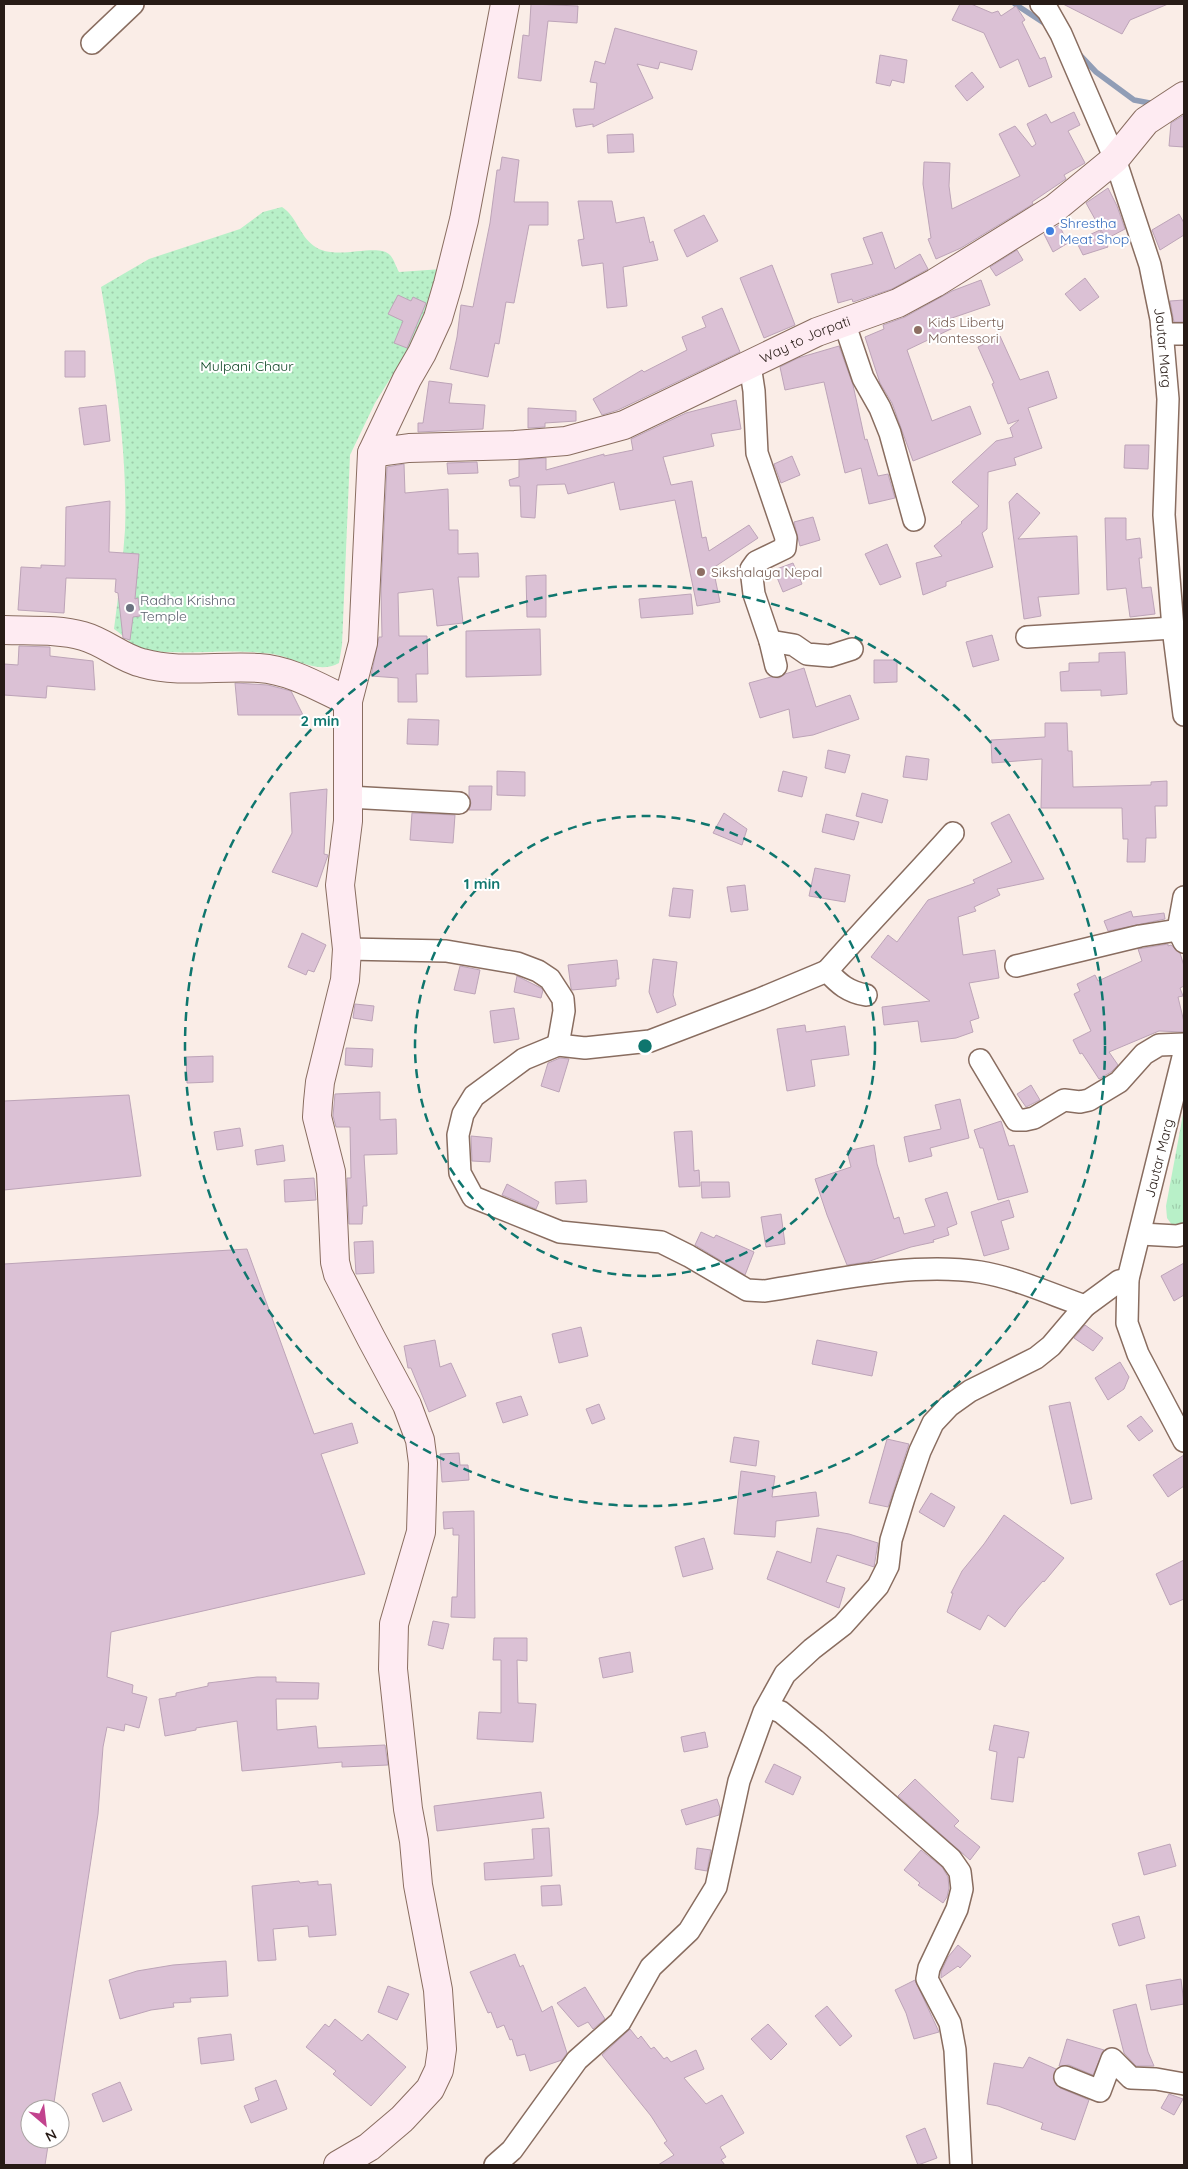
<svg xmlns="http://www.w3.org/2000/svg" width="1188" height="2169" viewBox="0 0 1188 2169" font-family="Quicksand,sans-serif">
<defs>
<pattern id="grass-tufts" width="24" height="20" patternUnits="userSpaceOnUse" patternTransform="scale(1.25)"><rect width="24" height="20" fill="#b8f0c8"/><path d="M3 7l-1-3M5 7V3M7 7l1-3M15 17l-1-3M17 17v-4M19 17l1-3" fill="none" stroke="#9ecdab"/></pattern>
<pattern id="park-dots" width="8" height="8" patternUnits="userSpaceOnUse" patternTransform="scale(1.25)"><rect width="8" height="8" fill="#b8f0c8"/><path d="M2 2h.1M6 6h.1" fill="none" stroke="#9ecdab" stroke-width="1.8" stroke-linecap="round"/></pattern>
</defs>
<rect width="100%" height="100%" fill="#faede7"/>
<path fill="url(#grass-tufts)" d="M1184,1109v119l-12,-3 -5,-7 -1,-12z"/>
<path fill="url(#park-dots)" d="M282,207c15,10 17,28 32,39 21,16 63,-4 76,9 4,4 6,12 9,17l43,-3 -13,47 -54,87 -25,52 -8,190 -3,18c-21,12 -44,-5 -66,-9 -42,-6 -85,2 -127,-4 -10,-1 -23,-15 -32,-21 4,-33 9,-66 11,-99 3,-78 -11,-167 -24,-243l48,-28 91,-30 23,-17z"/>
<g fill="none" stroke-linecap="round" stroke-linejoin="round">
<path stroke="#909db6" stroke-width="5.5" d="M1015,4l32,21
M1079,54l17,18 38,28 21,4"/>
</g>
<path fill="#dbc1d5" stroke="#bda4b8" d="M531,4l47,2 -1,17 -29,-2 -7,60 -23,-3 5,-43 6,1z
M960,4h11l21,9 6,-2 3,5 15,-10 9,14 -3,2 18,37 5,-2 7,20 -23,10 -11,-28 -18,9 -16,-35 -32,-13z
M1063,4h105l-38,16 -8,14z
M615,28l82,23 -5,19 -32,-8 -2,7 -21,-5 16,34 -60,29v-3l-17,3 -3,-18h21l3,-26 -7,-1 5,-21 10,3z
M880,55l27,5 -3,23 -12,-3 -2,6 -14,-3z
M972,72l12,15 -17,14 -12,-15z
M1074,112l6,13 -12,6 17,32 -21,12 2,4 -34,23 1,2 -72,44 -25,11 -8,-20 3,-1 -8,-54 1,-22 26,1 -1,23 3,23 68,-33 -21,-42 16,-8 17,21 4,-3 -9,-20 19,-10 5,9z
M1184,115v32l-15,-1 2,-23z
M633,134l1,18 -26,1 -1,-18z
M502,157l17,3 -5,42h34v23h-19l-15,78 -8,-1 -7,42 -4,-1 -7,34 -38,-8 7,-32 4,-32 12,2 17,-84 7,-53h3z
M1108,188l9,18 8,23 -19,10 -20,-36z
M578,201h34l4,22 28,-6 6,26 3,-2 5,19 -35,7 4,39 -20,2 -4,-45 -21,3 -4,-26 6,-1z
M1179,214l5,9v12l-24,15 -8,-20z
M704,215l14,26 -31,16 -13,-27z
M1059,225l9,18 -15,9 -9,-18z
M1100,230l8,17 -25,8 -7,-14z
M882,232l13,37 25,-15 8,15 -36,20 -39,13 -1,-3 -14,4 -7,-29 42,-10 -10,-26z
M1017,250l6,10 -27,16 -6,-9z
M772,265l23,60 -31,13 -24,-60z
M1085,278l14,19 -19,14 -15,-17z
M981,280l9,25 -41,14 4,9 -46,22 25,71 38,-15 11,28 -68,27 -21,-58 -12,-20 -15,-46 19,-8 -1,-4 22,-8 47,-26z
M398,295l13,6 2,-4 13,6 -19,45 -13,-5 9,-22 -15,-7z
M1184,300v22h-10l-4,-21z
M722,308l18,44 -122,58 -16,5 -9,-16 49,-29 2,2 43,-22 -5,-13 24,-10 -4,-10z
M1000,336l20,44 28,-9 9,27 -29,10 14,40 -28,10 2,7 -28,7 -1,57 -5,4 11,34 -47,15v4l-23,9 -7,-32 26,-7 -8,-10 28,-23 -1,-1 18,-16 -27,-24 44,-41 17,-4 -3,-9 9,-8 -11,4 -16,-40 2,-1 -16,-36z
M839,346l14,39 12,55 2,-1 11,37 10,-2 7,24 -26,6 -8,-36 -16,5 -21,-91 -39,8 -5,-23 18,-9z
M65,351h20v26h-20z
M429,381l23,3 -3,19 36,2 -2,24 -65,3v-9h5z
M736,400l5,29 -30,5 3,12 -51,11 8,28 21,-4 10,57 4,-1 3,14 40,-26 9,13 -45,30 7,34 -23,4 -22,-106 -55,10 -6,-28 -46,12 -3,-10 -28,1 -2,33 -14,-1 -1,-31h-10l-1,-6 10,-3v-17l27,-2v12l58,-16v2l29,-6 -2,-11 55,-26z
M106,405l4,36 -26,4 -5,-37z
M528,408l48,3v10l-31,2v4l-17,1z
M1125,445h24l-1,24 -24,-1z
M792,456l8,19 -19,8 -7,-19z
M477,462l1,11 -30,1 -1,-11z
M404,464l1,29 43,-4 1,41h9v24l20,-1 1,24h-21l5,46 -26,3 -4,-37 -35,4 1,43h28l1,38h-12l1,28h-19v-24l-27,-2 8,-39h3l-1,-46 6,-124z
M1017,493l23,20 -22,26 59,-3 2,58 -41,3 3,19 -17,3 -15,-117z
M110,501l-1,51 30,2 -4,45 3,-1 2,18 -7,1 -3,23 -7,-2 -5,-45 -3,-1 1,-13 -50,-1 -2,35 -46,-3 3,-43 20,1v-3l24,1 1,-59z
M813,517l7,23 -20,6 -6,-24z
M1105,518h21v22l14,-2 2,20h-3l3,30 9,-1 4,27 -25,3 -4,-29 -19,2z
M887,544l14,33 -21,8 -15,-31z
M793,563l9,21 -19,8 -9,-22z
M546,575v42h-19l-1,-41z
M691,594l2,20 -52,4 -2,-19z
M540,629l1,46 -75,2v-46z
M992,635l7,25 -26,7 -7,-25z
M19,646l31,1v9l43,5 2,29 -48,-4 -1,12 -42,-3v-31l14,1z
M1125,652l2,42 -26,2v-6l-40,1 -1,-19 9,-1v-8l30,-1v-9z
M874,660h23v22l-23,1z
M804,668l12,39 34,-12 9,24 -46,16 -20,3 -4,-29 -29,9 -11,-35 22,-6 8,1 6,-4z
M235,683l33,2 23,6 12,24h-65z
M408,719l31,1 -1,25 -31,-1z
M1045,723h22l1,28h4l1,36 78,-2v-3l16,-1v25h-12l1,32h-10l-1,24h-18l1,-23h-5l-1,-31h-81l1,-49 -50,4 -1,-23 54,-3z
M828,750l22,5 -5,18 -20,-5z
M906,756l23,3 -2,21 -24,-3z
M497,771l28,1v24l-28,-1z
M783,771l24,6 -5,20 -24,-6z
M469,786h23l-1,24h-22l2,-7 -2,-7z
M327,789l-3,65 4,1 -11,32 -45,-15 20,-39 -2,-40z
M862,793l26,7 -6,23 -26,-7z
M412,813l43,2 -2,28 -43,-3z
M724,813l23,16 -5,16 -29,-12z
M826,814l33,8 -5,18 -32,-8z
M1009,814l35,65 -47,10 3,6 -26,12 2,4 -18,6 5,38 32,-5 4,28 -30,5 10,35 -9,3 3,11 -17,6 -35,4 -3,-21 -34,4 -2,-18 48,-6 -59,-44 17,-22 9,7 31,-42 47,-17 -2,-3 39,-18 -21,-39z
M815,868l35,7 -5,27 -36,-6z
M745,885l3,25 -17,2 -4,-25z
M673,888l20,2 -3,28 -21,-2z
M1131,911l2,6 31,-4 1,6 -57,12 -4,-10z
M302,933l24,12 -12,27 -6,-2 -2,5 -18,-8z
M1168,944v2l3,-1 9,8 4,13v20l-4,2 3,8 -5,1 6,25v10l-25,-1 -50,21 9,13 -7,7 -12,7 -17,-26 -2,1 -7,-14 18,-9 -17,-37 6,-3 -3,-7 18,-9 3,6 44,-20 -4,-12z
M653,959l24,3 -4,33 3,10 -19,8 -8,-21z
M617,960l2,19h-3v7l-44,4 -1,-2 -3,-23z
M460,966l20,4 -5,24 -21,-4z
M517,976l24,12 2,2 -2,8 -27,-6z
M355,1004l19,2 -2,15 -19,-3z
M514,1008l5,31 -25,4 -4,-32z
M805,1025l1,7 39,-6 4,29 -38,5 4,26 -28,5 -10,-62z
M346,1048l27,1 -1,18 -27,-2z
M213,1056v26l-26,1 -1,-26z
M560,1058l9,1 -10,33 -18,-6 7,-23z
M1031,1085l9,15 -14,7 -9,-13z
M380,1092v28l16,-1 1,35 -33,1 3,51h-4l-1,18h-13l-2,-46h4l-1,-51h-14l-3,-11 2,-22z
M129,1095l12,81 -137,14v-89z
M960,1099l9,39 -39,10 2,8 -23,6 -5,-25 37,-8 -6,-24z
M1001,1121l8,25 5,-1 14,47 -30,8 -15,-52h-3l-6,-18z
M240,1128l3,18 -26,4 -3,-18z
M692,1131l2,40 5,-1 1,16 -21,1 -5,-55z
M471,1136l21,2 -2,24 -18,-1z
M283,1145l2,16 -28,4 -2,-15z
M874,1145l3,19 17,55 5,-2 5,17 31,-8 -10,-27 22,-7 10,32 -10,4 2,7 -16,5 1,2 -23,5 -44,15 -20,3 -20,-50 -12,-36 36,-12 -4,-16z
M314,1178l2,22 -31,2 -1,-22z
M586,1180l1,22 -31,2 -1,-22z
M701,1182h28l1,15 -28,1z
M507,1184l32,18 -3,7 -34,-14z
M1009,1200l5,17 -13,4 8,28 -25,7 -13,-44z
M781,1214l4,30 -19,3 -5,-30z
M701,1232l13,6 2,-3 38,17 -9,23 -50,-30z
M373,1241l1,32 -18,1 -2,-32z
M247,1249l67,185 38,-11 6,20 -37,11 44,120 -254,58 -4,45 26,8 -1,8 15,4 -8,31 -14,-4 -1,7 -17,-4 -4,20 -5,67 -45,295h-23v30h19l-4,26h-41v-901z
M1184,1263v32l-10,6 -13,-25z
M1085,1325l18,13 -10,13 -19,-13z
M581,1327l7,29 -29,7 -7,-29z
M435,1340l5,27 11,-4 15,33 -37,16 -18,-44h-3l-4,-22z
M817,1340l60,12 -5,24 -60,-12z
M1120,1362l9,15 -5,12 -16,11 -13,-22z
M521,1396l7,19 -25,8 -7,-20z
M1070,1402l22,97 -21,5 -22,-98z
M599,1404l6,15 -13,5 -6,-15z
M1141,1416l12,15 -14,10 -12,-15z
M734,1437l25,4 -3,25 -26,-4z
M887,1439l22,5 -21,63 -19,-4z
M459,1453l1,12h8l1,15 -27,2 -2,-28z
M1184,1455v31l-16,11 -15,-22z
M741,1471l34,5 -3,21 44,-5 3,24 -43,5 -1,16 -41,-3z
M931,1493l24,14 -11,20 -25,-15z
M474,1511l1,107 -24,-1 1,-20h5l2,-62h-6v-7l-9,1 -1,-17z
M1004,1515l60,43 -20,24 -1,-1 -25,28 -13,18 -17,-12 -8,15 -33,-18 6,-19h-2l11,-22 22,-27z
M817,1528l32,6 29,9 -4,24 -37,-12 -11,27 19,6 -6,20 -72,-29 10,-28 34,12z
M704,1538l9,31 -30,8 -8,-30z
M1184,1560v39l-14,6 -14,-31z
M433,1621l16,3 -6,25 -15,-4z
M494,1638h33v23l-10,-1 1,43 18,1 -3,38 -56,-3 2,-27 22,1v-53h-8z
M630,1652l3,20 -30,6 -4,-20z
M257,1677h19v5l43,1 -1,16h-42l1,31 39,-4 2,22 67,-3 3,20 -46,2v-5l-100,9 -5,-50 -41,7v2l-31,6 -6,-37 17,-3v-3l32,-7v-3z
M994,1725l35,7 -5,26 -6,-1 -5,45 -22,-3 6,-47 -8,-2z
M705,1732l3,15 -24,5 -3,-15z
M774,1764l27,13 -8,18 -28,-13z
M915,1779l44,42 -5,5 26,21 -10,13 -72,-64z
M541,1792l3,26 -107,13 -3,-25z
M717,1799l3,9 -1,7 -33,10 -5,-15z
M549,1828l3,48 -67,4 -1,-17 50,-4 -2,-30z
M1170,1844l6,22 -32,9 -6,-22z
M697,1848l14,2 -4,21 -12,-2z
M921,1850l21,17 6,10 1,11 -2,9 -4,6 -25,-18 2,-2 -16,-13z
M299,1881l1,2 18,-2v4l13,-1 5,51 -27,2 -1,-11 -35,3 3,31 -18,1 -6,-75z
M560,1885l2,20 -20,1 -1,-20z
M1139,1916l6,22 -26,8 -7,-22z
M958,1945l13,11 -11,12 -2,-2 -17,12v-6l7,-15z
M515,1954l5,13 3,-2 19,47 10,-6 15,47 -5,7 -32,11 -5,-17 -8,2 -5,-17 -2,1 -6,-15 -7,3 -6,-16 -3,1 -18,-41z
M226,1961l2,35 -38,2 1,4 -18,1 1,4 -23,3 -31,9 -11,-39 28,-9 36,-6z
M1181,1979l3,25 -33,6 -5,-25z
M915,1980l24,52 -25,7 -8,-26 -11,-23z
M388,1986l21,8 -12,26 -19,-8z
M585,1987l20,32 -12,10 -5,-7 -10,5 -21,-24z
M1136,2004l12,48 6,14h-18l-12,-13 -11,-43z
M827,2006l25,30 -12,10 -25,-30z
M335,2019l27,22 6,-7 38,33 -35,39 -38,-32 3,-3 -30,-24 19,-23 4,3z
M768,2024l19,20 -16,16 -20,-21z
M630,2029l8,10 3,-3 10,13 3,-2 10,12 3,-2 4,5 25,-12 8,19 -20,9 22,26 16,-9 22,38 -24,14 6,10 -5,3 4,5h-67l16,-10 -10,-12 3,-2 -16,-25 -49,-61z
M231,2034l3,26 -33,4 -3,-26z
M1067,2039l37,11 -11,25 -24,-10 -10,1z
M1029,2057l27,12 -3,10 7,9 29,12 -14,40 -34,-11 2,-6 -45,-17 -11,-2 7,-41 29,5z
M276,2080l11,29 -36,14 -7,-17 15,-6 -4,-12z
M120,2082l12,28 -29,12 -11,-28z
M1169,2094l14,5 -9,16 -13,-7z
M925,2128l12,30 -19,7 -12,-29z"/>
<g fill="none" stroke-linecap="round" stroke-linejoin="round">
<g stroke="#896d60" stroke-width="24">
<g id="street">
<path id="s1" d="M1041,4l7,7 13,23 54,125 35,106 11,54 7,80 -4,116 9,113 11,87"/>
<path d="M92,43l41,-39"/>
<path d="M844,322l19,56 17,30 10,25 24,87"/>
<path d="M1162,334h22"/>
<path d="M750,365l4,26 3,62 29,85 -1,10 -29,14 -5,7 3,25 16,47 6,25"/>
<path d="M1027,637l146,-9"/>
<path d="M770,641l24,4 13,9 23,2 22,-7"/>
<path d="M348,797l111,6"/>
<path d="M1184,942l-6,-12 6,-33"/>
<path d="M347,949l99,2 71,12 21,8 12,8 13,20 1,12 -6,34 27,3 65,-7 110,-42 67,-28c12,13 21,21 39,24"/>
<path d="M1016,966l124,-30 38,-6"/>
<path d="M827,971c41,-47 85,-92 126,-138"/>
<path d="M558,1045l-34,14 -50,37 -11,18 -5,21 2,38 13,24 87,35 101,10 28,14 58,34 18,1c69,-11 147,-29 215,-19 33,5 73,23 105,34"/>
<path d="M1184,1053l-56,226 -1,44 11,31 46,87"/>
<path d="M980,1060l36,60h9l9,-2 30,-18 16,2 9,-2 30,-18 25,-28 15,-9 25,-1"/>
<path d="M1141,1234l36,2 7,-2"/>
<path d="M768,1707l13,5 34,28 136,119 9,13 2,17 -5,20 -28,59 -2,11 23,44 5,27 6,115"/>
<path d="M1065,2077l35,14 12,-32 19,19 25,1 28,5"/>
<path d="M495,2165l17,-15 65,-90 43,-38 31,-55 38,-36 27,-44 23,-106 25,-69 21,-38 27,-25 31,-24 35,-39 10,-20 3,-26 13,-42 16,-47 13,-28 16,-17 21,-15 66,-33 15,-12 34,-40 34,-25 9,-2"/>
</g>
</g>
<g stroke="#896d60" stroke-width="30">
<g id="secondary">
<path id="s2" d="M372,453l37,-5 106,-3 51,-4 58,-16 193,-93 81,-29 37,-20 119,-74 61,-50 31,-38 38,-25"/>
<path d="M4,630c26,1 54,-1 79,6 22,6 38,22 59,27 38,11 78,2 117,5 32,2 61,20 89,33"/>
<path d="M338,2165l31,-18 33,-28 28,-30 9,-19 3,-21 -4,-59 -20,-105 -4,-44 -6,-32 -15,-140 1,-45 27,-92 2,-69 -3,-23 -13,-35 -36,-67 -33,-64 -3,-12 -4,-90 -14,-55 1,-15 2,-20 25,-102 2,-31 -7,-64 8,-64v-120l15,-58 9,-190 35,-74 15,-26 16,-35 10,-34 16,-64 41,-216"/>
</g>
</g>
<use href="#street" stroke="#fff" stroke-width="21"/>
<use href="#secondary" stroke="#feebf2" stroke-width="28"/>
</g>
<g fill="none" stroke="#0f766e" stroke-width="2.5" stroke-dasharray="9 6">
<circle cx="645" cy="1046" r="230"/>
<circle cx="645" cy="1046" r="460"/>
</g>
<circle fill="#3f7fe0" stroke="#fff" stroke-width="2" cx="1050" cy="231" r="5"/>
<g fill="#8d6e63" stroke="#fff" stroke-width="2">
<circle cx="918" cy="330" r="5"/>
<circle cx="701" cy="572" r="5"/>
</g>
<circle fill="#6b7280" stroke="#fff" stroke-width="2" cx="130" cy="608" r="5"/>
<g text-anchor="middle" stroke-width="4" stroke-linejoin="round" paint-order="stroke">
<g font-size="14" fill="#366cbe" stroke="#fff" text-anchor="start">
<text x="1060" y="228">Shrestha<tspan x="1060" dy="16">Meat Shop</tspan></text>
</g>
<g font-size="14" fill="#785e54" stroke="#fff" text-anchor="start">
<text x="928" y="327">Kids Liberty<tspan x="928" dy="16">Montessori</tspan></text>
<text x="711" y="577">Sikshalaya Nepal</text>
</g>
<g font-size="14" fill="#271b16" stroke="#fff">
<text dy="5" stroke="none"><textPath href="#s2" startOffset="455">Way to Jorpati</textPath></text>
<text dy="5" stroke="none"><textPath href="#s1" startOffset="368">Jautar Marg</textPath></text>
<text transform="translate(1159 1158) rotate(-76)" y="5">Jautar Marg</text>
</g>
<g font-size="14" fill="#114727" stroke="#fff">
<text x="247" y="371">Mulpani Chaur</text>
</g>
<g font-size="14" fill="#5b616d" stroke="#fff" text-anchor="start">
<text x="140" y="605">Radha Krishna<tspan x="140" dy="16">Temple</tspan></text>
</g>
</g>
<circle cx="645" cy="1046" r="8" fill="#0f766e" stroke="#fff" stroke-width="2.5"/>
<g font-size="15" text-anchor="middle" font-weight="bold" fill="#0f766e" stroke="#fff" stroke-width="4" stroke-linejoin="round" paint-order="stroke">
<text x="320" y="726">2 min</text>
<text x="482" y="889">1 min</text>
</g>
<rect width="1188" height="2169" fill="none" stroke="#271b16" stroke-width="10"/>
<g transform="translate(45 2124) rotate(152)"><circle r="24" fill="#ffffff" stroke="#a9a4a2"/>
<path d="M0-4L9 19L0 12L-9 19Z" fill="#c2438e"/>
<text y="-8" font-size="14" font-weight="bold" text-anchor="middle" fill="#271b16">N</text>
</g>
</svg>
